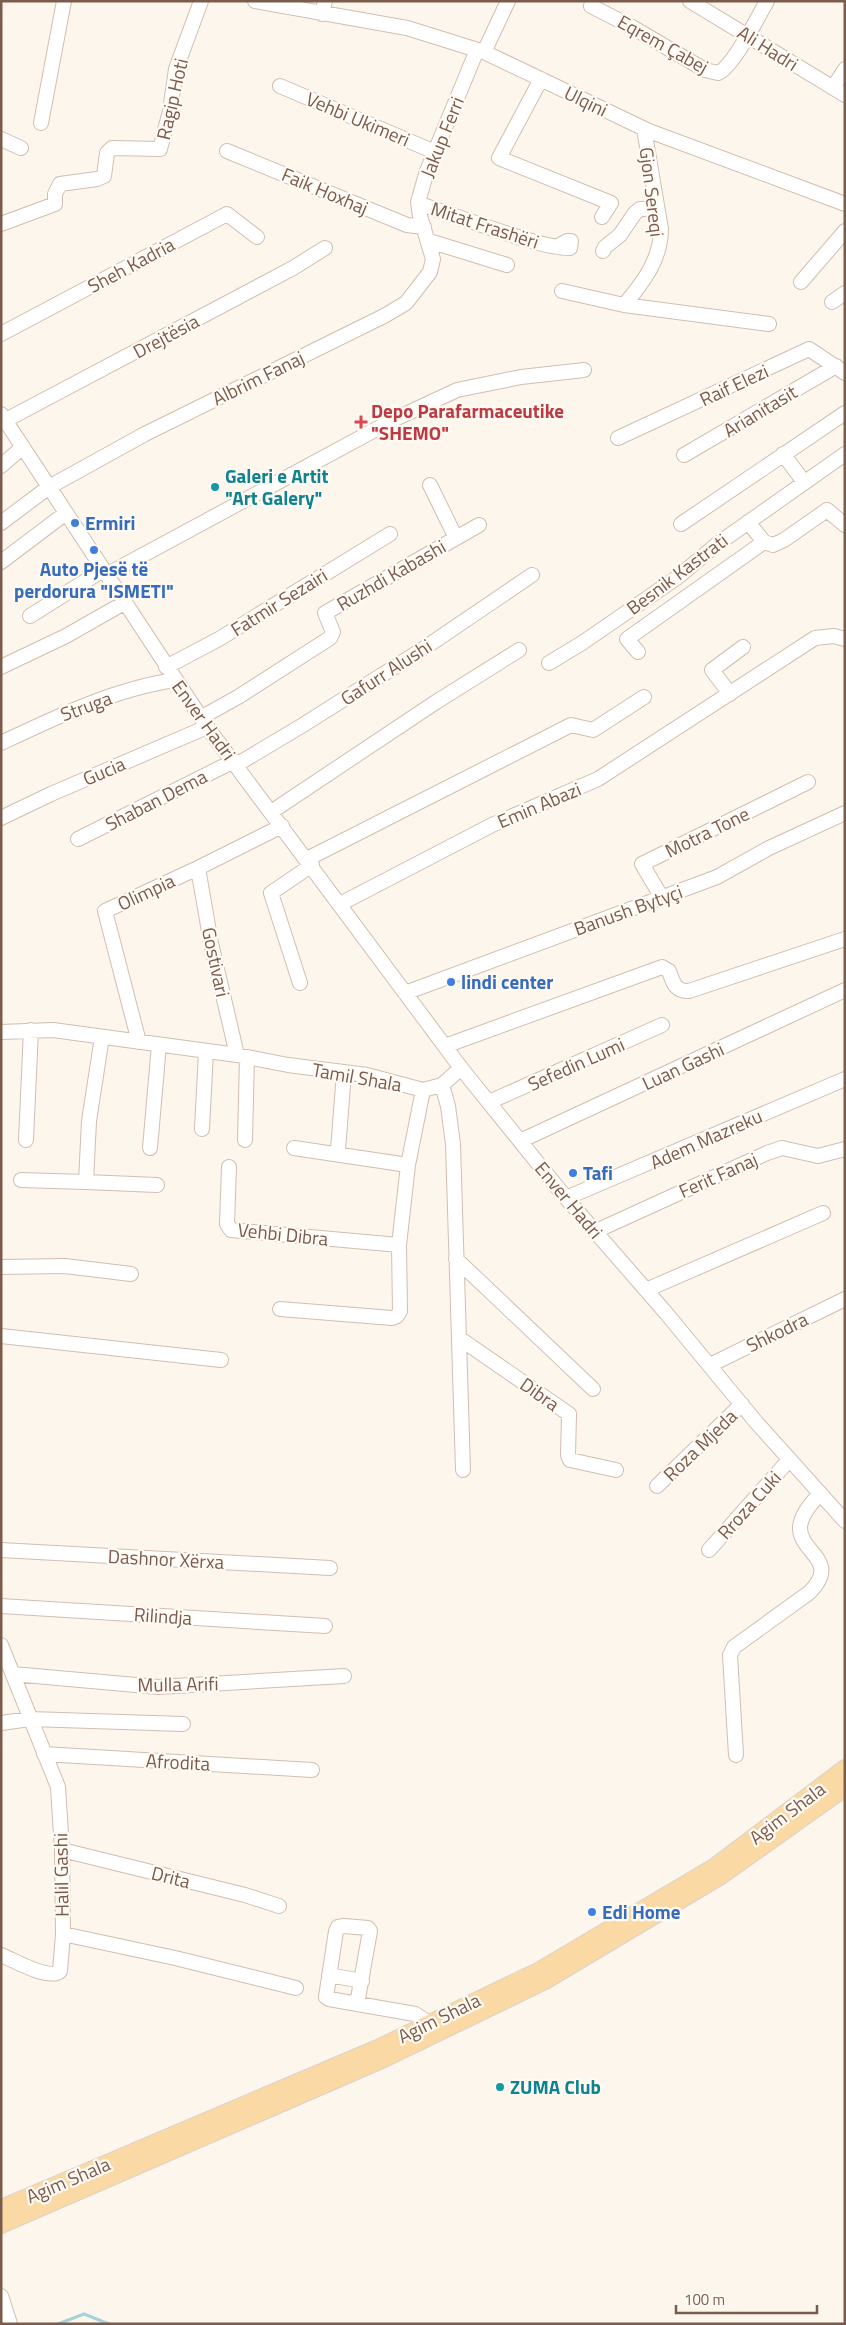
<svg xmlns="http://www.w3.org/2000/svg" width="846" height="2325" viewBox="0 0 846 2325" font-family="'Titillium Web',sans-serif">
<rect width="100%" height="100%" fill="#fdf6ec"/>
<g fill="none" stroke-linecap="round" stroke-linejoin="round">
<path stroke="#a5d3da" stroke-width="3" d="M58,2324l26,-10 25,10"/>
<g stroke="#d1beb0" stroke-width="16">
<path id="minor" d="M255,1l152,27 77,24 165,79 196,73
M690,1l155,94
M591,6l41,21 73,43 13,3c15,-6 40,-56 49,-72
M322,14l3,-13
M484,52l24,-51
M541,79l-42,79 112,45 -9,14
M280,86l155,66
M833,88l12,-19
M41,123l23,-122
M1,139l20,9
M227,151l180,74 17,2
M418,202l5,3c32,11 63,22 95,32 17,5 35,11 52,11l1,-7h-4l-9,5
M1,224l54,-20v-10l5,-10 37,-5 7,-3 3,-23 5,-5 48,1 10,-38 6,-42 25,-68
M429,241l78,24
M603,251l2,-4 15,-12 15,-22 5,-4h17
M801,282l44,-51
M562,291l62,14c19,-22 37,-46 37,-76l-17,-100
M832,302l13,-9
M624,305l145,19
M1,334l226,-120 30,23
M1,414l206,313 254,341 105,130 100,115 90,109 89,99
M6,420l287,-152 32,-20
M618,438l191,-89 36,24
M783,454l21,28
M684,455l152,-89
M1,466l22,-19
M430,485l26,53
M748,522l16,20 9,3 11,-5 43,-30 18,15
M1,523l48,-36 96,-53 239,-118 22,-13 24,-31 3,-13 -13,-43 -2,-14 9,-31 50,-121
M681,524l164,-111
M1,562l65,-49
M106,575l289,-156 62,-29 64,-13 63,-7
M30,616l73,-46
M638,652l-11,-13 137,-97
M549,663l33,-20 96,-66 38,-32 129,-91
M1,667l65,-31 58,-33
M166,667l53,-28 171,-105
M730,694l-18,-24 31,-23
M202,717l36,-20 92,-59 3,-6 -8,-19 154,-88
M1,743c55,-26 113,-54 174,-63
M236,765l67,-40 117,-74 112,-76
M271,812l165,-110 83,-52
M1,818l50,-24 156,-67
M78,839l156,-78
M307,859l264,-134 22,5 51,-33
M198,868l13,75 26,112
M662,898l-20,-34 166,-82
M340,904l152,-79 106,-46 217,-141 19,-2 11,3
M300,983l-29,-90 41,-28
M405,993l312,-116 52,-29 76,-35
M1,1032l52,-2 184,25 51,10 79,10 56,15 19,-5 19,-17
M139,1042l-34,-131 93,-43 84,-42
M445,1046l217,-79 7,4c4,11 6,21 20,20l156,-52
M442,1085l6,21 5,38 10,326
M489,1102l173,-77
M202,1129l4,-78
M26,1140l5,-110
M245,1140l2,-83
M520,1141l325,-151
M150,1148l9,-103
M294,1148l114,17
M338,1150l6,-78
M229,1167l-2,57 4,6 168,15
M21,1180l65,2 3,-61 13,-84
M86,1182l71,3
M566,1198l279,-119
M596,1231l171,-78 15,-5 36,8 27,-7
M456,1259l137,130
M1,1267l64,-1 66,8
M646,1290l177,-77
M280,1309l112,9 5,-2 3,-5 -1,-66 9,-80 15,-75
M1,1336l220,24
M459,1338l110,76 -1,41 2,5 46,10
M710,1365l135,-66
M657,1486l85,-82
M1,1550l329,18
M709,1550l80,-90
M1,1606l324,20
M1,1645l57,142 4,63 1,84 -3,37c-11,10 -46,-11 -59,-16
M13,1674l145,13 186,-11
M1,1723l29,-4 153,5
M44,1754l268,16
M736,1755l-6,-100 4,-8 76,-55c31,-32 -11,-39 -10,-65 1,-12 12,-25 20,-33
M62,1850l183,45 34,11
M63,1934l112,24 121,30
M329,1975l33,6
M357,2004l13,-73 -2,-3 -24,-2 -6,1 -2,4 -10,66 3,2 86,15 14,9
M1,2296l9,28"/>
</g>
<g stroke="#dad1cd" stroke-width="18">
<path id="major" d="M1,2208l379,-161 160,-77 174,-103 131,-99
M1,2225l383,-166 161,-78 176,-105 124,-88"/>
</g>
<use href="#minor" stroke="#fff" stroke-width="14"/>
<use href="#major" stroke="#fbd9a5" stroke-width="16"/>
</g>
<path fill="#e0444e" stroke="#fffaf3" stroke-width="2" d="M358.5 414.5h5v5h5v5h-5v5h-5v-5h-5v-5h5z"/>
<g fill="#0f9aa8" stroke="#fffaf3" stroke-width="2">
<circle cx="215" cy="487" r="5"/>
<circle cx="500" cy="2087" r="5"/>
</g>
<g fill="#3f7fe0" stroke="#fffaf3" stroke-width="2">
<circle cx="75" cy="523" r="5"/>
<circle cx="94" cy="550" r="5"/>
<circle cx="451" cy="982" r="5"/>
<circle cx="573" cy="1173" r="5"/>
<circle cx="592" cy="1912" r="5"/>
</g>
<g text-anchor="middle" stroke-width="4.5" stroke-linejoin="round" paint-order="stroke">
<g font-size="19" fill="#7a5c4d" stroke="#fffaf3">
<text transform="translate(663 44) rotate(29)" y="7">Eqrem Çabej</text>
<text transform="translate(768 48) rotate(32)" y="7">Ali Hadri</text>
<text transform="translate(172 99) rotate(-77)" y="7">Ragip Hoti</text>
<text transform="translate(586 101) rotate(26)" y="7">Ulqini</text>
<text transform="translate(358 119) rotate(23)" y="7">Vehbi Ukimeri</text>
<text transform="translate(442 137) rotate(-68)" y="7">Jakup Ferri</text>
<text transform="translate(325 191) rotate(23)" y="7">Faik Hoxhaj</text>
<text transform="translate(652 192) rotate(83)" y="7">Gjon Sereqi</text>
<text transform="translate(485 225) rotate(18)" y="7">Mitat Frashëri</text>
<text transform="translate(131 265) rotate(-28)" y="7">Sheh Kadria</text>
<text transform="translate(166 336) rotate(-28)" y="7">Drejtësia</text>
<text transform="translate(258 378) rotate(-26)" y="7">Albrim Fanaj</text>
<text transform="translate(734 385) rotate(-25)" y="7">Raif Elezi</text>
<text transform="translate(760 411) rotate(-31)" y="7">Arianitasit</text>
<text transform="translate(677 574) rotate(-37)" y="7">Besnik Kastrati</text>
<text transform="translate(391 575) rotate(-30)" y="7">Ruzhdi Kabashi</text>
<text transform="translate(279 602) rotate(-32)" y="7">Fatmir Sezairi</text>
<text transform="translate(386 672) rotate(-33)" y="7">Gafurr Alushi</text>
<text transform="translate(86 706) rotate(-20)" y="7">Struga</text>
<text transform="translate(204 720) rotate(54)" y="7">Enver Hadri</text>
<text transform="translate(104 771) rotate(-23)" y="7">Gucia</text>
<text transform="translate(156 800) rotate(-27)" y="7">Shaban Dema</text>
<text transform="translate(539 805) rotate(-23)" y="7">Emin Abazi</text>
<text transform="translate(707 832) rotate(-26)" y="7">Motra Tone</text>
<text transform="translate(146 892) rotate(-25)" y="7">Olimpia</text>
<text transform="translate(628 910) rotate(-20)" y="7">Banush Bytyçi</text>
<text transform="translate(216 962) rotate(78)" y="7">Gostivari</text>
<text transform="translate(576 1064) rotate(-24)" y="7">Sefedin Lumi</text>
<text transform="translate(683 1066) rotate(-25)" y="7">Luan Gashi</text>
<text transform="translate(357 1077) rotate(10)" y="7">Tamil Shala</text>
<text transform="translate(706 1139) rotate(-24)" y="7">Adem Mazreku</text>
<text transform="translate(718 1175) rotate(-24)" y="7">Ferit Fanaj</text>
<text transform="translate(569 1200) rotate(50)" y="7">Enver Hadri</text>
<text transform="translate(283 1234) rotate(6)" y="7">Vehbi Dibra</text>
<text transform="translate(777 1332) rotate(-26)" y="7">Shkodra</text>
<text transform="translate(540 1394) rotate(35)" y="7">Dibra</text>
<text transform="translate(700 1445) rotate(-44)" y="7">Roza Mjeda</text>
<text transform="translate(749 1505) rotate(-48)" y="7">Rroza Cuki</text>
<text transform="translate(166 1559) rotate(3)" y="7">Dashnor Xërxa</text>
<text transform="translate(163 1616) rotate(4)" y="7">Rilindja</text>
<text transform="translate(178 1684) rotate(-1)" y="7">Mulla Arifi</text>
<text transform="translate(178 1762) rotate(3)" y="7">Afrodita</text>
<text transform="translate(787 1813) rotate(-37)" y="7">Agim Shala</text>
<text transform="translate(61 1875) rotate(-91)" y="7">Halil Gashi</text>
<text transform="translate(171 1877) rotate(14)" y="7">Drita</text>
<text transform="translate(439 2018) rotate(-26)" y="7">Agim Shala</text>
<text transform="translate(68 2180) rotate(-23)" y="7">Agim Shala</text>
</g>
<g font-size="19" font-weight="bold" fill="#be3a42" stroke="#fffaf3" text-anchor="start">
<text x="371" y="418">Depo Parafarmaceutike<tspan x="371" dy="22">"SHEMO"</tspan></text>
</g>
<g font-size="19" font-weight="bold" fill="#0d838f" stroke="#fffaf3" text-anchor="start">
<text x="225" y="483">Galeri e Artit<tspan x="225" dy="22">"Art Galery"</tspan></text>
<text x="510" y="2094">ZUMA Club</text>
</g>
<g font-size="19" font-weight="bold" fill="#366cbe" stroke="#fffaf3" text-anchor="start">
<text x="85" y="530">Ermiri</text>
<text x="94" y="576" text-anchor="middle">Auto Pjesë të<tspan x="94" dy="22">perdorura "ISMETI"</tspan></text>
<text x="461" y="989">lindi center</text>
<text x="583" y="1180">Tafi</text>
<text x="602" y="1919">Edi Home</text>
</g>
</g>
<rect width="846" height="2325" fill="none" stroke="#7a5c4d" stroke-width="5"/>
<path d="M676 2305v8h141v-8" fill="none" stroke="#7a5c4d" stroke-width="2.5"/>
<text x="684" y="2305" font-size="15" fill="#7a5c4d" stroke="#fffaf3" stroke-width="4" paint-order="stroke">100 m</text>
</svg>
